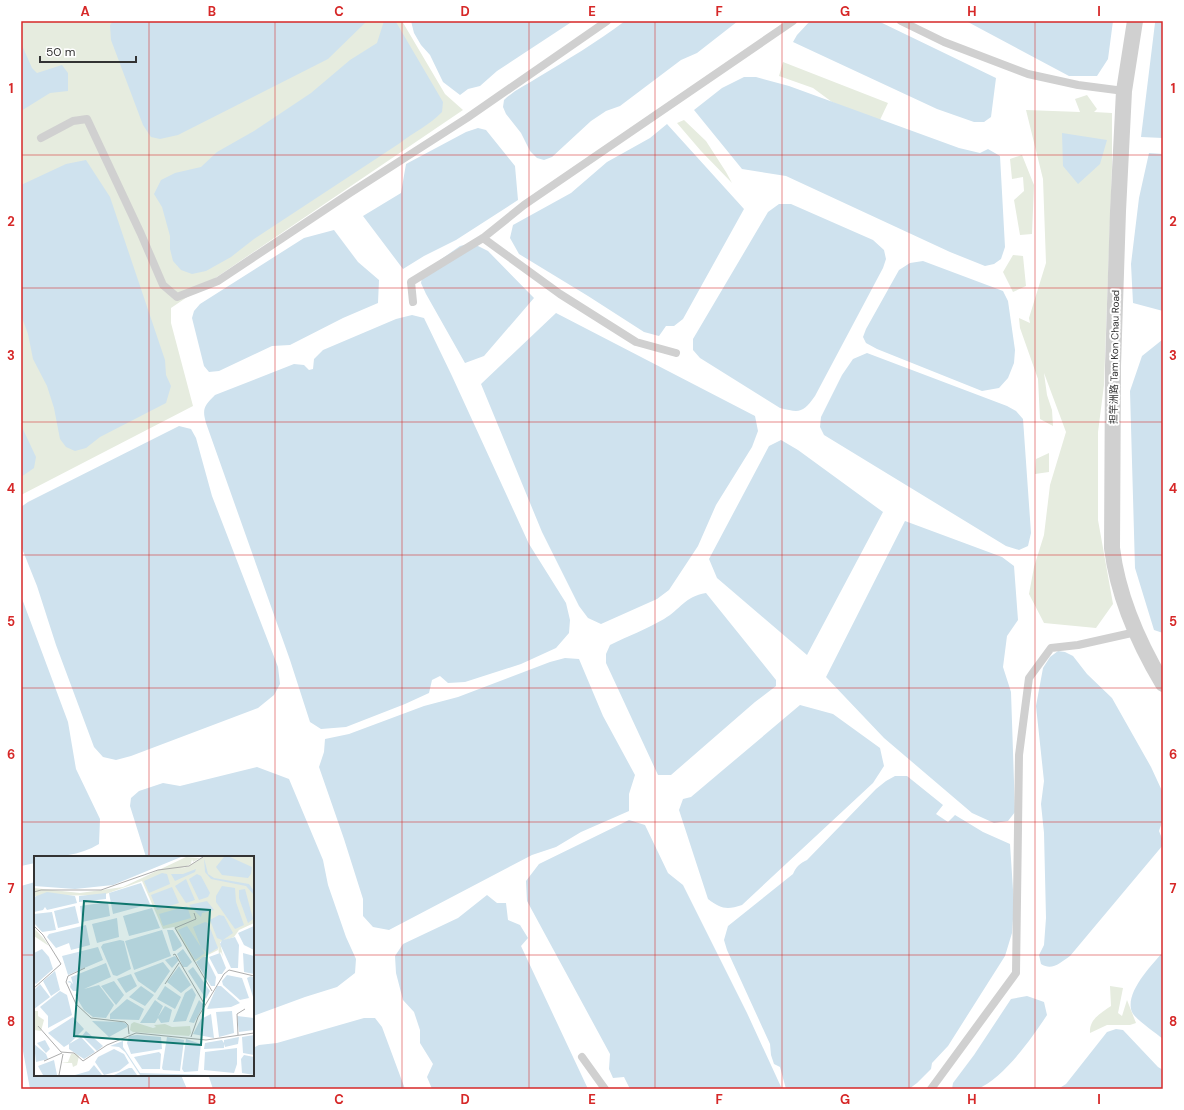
<svg xmlns="http://www.w3.org/2000/svg" width="1184" height="1110" viewBox="0 0 1184 1110" font-family="'DM Sans','Noto Sans SC',sans-serif">
<rect width="100%" height="100%" fill="#fff"/>
<path fill="#e6ecdf" d="M21,21h381l43,73 18,16 -292,198v15l22,83 -172,89z
M783,62l105,41 -9,19 -47,-20 -19,-14 -34,-12z
M1087,95l10,14 -3,3 18,1v54l-8,218 -6,47v88l15,84 -17,24 -52,-5 -15,-29 5,-27 10,-32 6,-50 16,-53 -22,-59 3,22 5,15 1,16 -13,-7 -2,-40 -18,-51 -1,-10 11,5 -1,-5 17,-55 -3,-84 -17,-69 54,2 -5,-13z
M684,120l22,21 20,31 6,11 -31,-32 -24,-28z
M1022,155l12,30 -2,49 -12,1 -6,-35 10,-9 -1,-14 -11,2 -2,-20z
M1013,255l10,1 3,30 -13,6 -10,-20z
M1049,453v19l-14,2 1,-15z
M1110,986l13,2 -5,25 4,3 5,-16 9,23 -6,2h-23l-17,8c-1,-14 11,-20 21,-27z"/>
<path fill="#cfe2ee" d="M113,21h254l-39,38 -150,76 -18,4 -9,-2 -8,-12 -32,-85 -1,-15z
M384,21l12,1 47,80 -1,10c-12,13 -28,20 -42,31l-146,96 -23,18 -25,14 -14,3 -11,-4 -8,-9 -3,-12v-13l-8,-29 -8,-13 7,-14 14,-7 26,-6 16,-15 37,-21 57,-38 39,-33 27,-17z
M411,21h162l-76,50 -17,15 -12,3 -8,6 -17,-13 -13,-27 -9,-10 -7,-12z
M625,21h113l-41,32 -16,7 -61,46 -14,5 -15,10 -39,36 -8,3 -7,-2 -7,-7 -9,-18 -15,-19 -3,-7 1,-7c9,-9 22,-15 33,-22 30,-18 60,-36 88,-57z
M810,21h68l118,57 -5,39 -7,5h-10l-37,-13 -144,-67 4,-7z
M966,21h147l-5,38 -11,17h-28z
M1156,21h7v117l-22,-1 14,-114z
M21,43l11,25 5,5 25,-8 6,8v18l-18,2 -29,18z
M744,77h12l33,9 170,62 21,5 8,-4 12,7 5,91 -4,12 -7,5 -9,2 -35,-14 -164,-76 -44,-7 -48,-59 28,-22z
M667,124l77,85 -61,110 -9,7h-8l-7,10 -15,-4 -56,-36 -69,-42 -9,-16 3,-13 58,-32 36,-31 43,-24z
M478,128l8,2 29,36 3,34 -62,40 -32,16 -21,13 -40,-53 38,-23 5,-29 60,-32z
M1062,133l45,7 -7,24 -22,20 -15,-18z
M1149,153l14,1v157l-30,-8 -2,-39 8,-66z
M86,160l24,37 55,163 1,15 5,11 -5,17 -66,34 -14,11 -11,3 -9,-4 -6,-8 -6,-31 -7,-22 -14,-27 -5,-25 -7,-19v-130l45,-21z
M779,204h12l82,36 11,10 2,9 -3,9 -68,128c-12,17 -15,17 -35,12l-80,-50 -7,-8v-11l75,-127z
M334,230l24,32 21,18 -1,23 -35,15 -53,27 -18,1 -53,25 -10,1 -5,-6 -12,-48 2,-7 6,-7 104,-66z
M472,243l16,8 46,47 -50,58 -19,7 -39,-69 -5,-11 2,-11 37,-26z
M923,261l80,30 5,10 7,49 -1,13 -6,15 -9,10 -17,3 -105,-42 -11,-6 -3,-6 3,-8 33,-59 11,-7z
M556,313l199,103 3,15 -6,16 -36,58 -18,41 -29,44 -12,9 -56,25 -13,-6 -9,-12 -37,-74 -61,-148z
M412,315l12,3 28,58 77,168 37,59 4,17 -1,13 -13,15 -35,16 -56,18 -17,1 -8,-7 -8,4 -3,13 -24,11 -59,23 -25,2 -11,-7 -20,-62 -84,-237c-4,-14 -2,-17 9,-28l79,-31 10,1 5,5 4,-1 1,-10 9,-9 73,-31z
M1162,340h1v293l-9,-3 -19,-62 -5,-177 12,-35z
M867,353l140,53 9,5 7,8 8,114 -3,13 -9,4 -13,-4 -182,-111 -4,-8 1,-10 21,-42 11,-16z
M21,425l15,32 -2,11 -13,9z
M179,426l12,3 5,9 16,58 66,171 2,17 -6,11 -16,13 -127,48 -15,4 -13,-3 -9,-10 -38,-102 -19,-59 -16,-40v-39l7,-5z
M781,440l17,10 85,62 -76,143 -90,-77 -8,-19 60,-113z
M905,521l97,36 12,9 4,54 -11,16 -4,31 8,25 4,120 -7,9 -14,2 -22,-10 -88,-75 -58,-61z
M706,593l70,87v6l-21,16 -84,73h-13l-52,-112v-9l4,-9c18,-9 37,-16 54,-26 17,-10 20,-22 42,-26z
M21,596l47,126 8,47 24,50 -1,25c-19,12 -42,13 -64,13v6l-14,3z
M1058,651l7,1 8,4 14,18 25,24 39,69 12,26v26l-4,12 4,10v4l-93,111c-10,7 -18,15 -29,8l-2,-9 5,-10 2,-27 -2,-85 -3,-29 3,-23 -8,-75 7,-38 7,-11z
M565,658l14,1 24,57 32,59 -6,19v17l-48,21 -25,15 -24,8 -143,75 -16,-3 -10,-11v-17l-19,-60 -25,-72 5,-15 1,-13 24,-5 75,-28 34,-9 92,-35z
M800,705l33,9 47,34 4,18 -11,17 -131,122c-15,5 -21,4 -34,-6l-29,-89 4,-11 8,-2z
M257,767l32,12 34,81 5,25 18,52 10,22 -1,14 -18,14 -32,10 -52,19v-159h-107l-16,-51 1,-8 8,-7 24,-8 17,3z
M895,776h12l36,29 -7,9 12,8 7,-7 28,17 27,12 4,61 -2,28 -7,23 -57,90 -16,17 -1,6 -14,14 -8,6h-123l-6,-22 -6,-3 -3,-9 -1,-11 -43,-94 -3,-10 4,-14 65,-52c3,-7 7,-11 14,-14l69,-71 10,-8z
M629,820l16,5 23,48 15,12 64,128 35,76h-152l-6,-12 -11,1 -4,-9 1,-15 -83,-153 -1,-20 13,-17z
M35,882v193h146l6,14h-157l-9,-49v-154z
M487,895l10,8h9l2,17 12,5 8,13 -7,8 67,143h-156l-5,-12 6,-13 -13,-21v-13l-6,-18 -11,-12 -7,-27 -1,-17 8,-12 55,-26z
M1163,952v87c-8,-7 -27,-19 -31,-27 -8,-19 20,-47 31,-60z
M1027,996l17,6 3,13c-15,23 -44,64 -70,74 -7,2 -18,0 -25,0l1,-6 21,-28 37,-56z
M364,1018h11l7,9 23,62h-192l-4,-12 1,-2h43v-27l6,-3 18,-2z
M1116,1029l7,1 35,37 5,3v19h-105l8,-5 41,-52z"/>
<g fill="none" stroke-linecap="round" stroke-linejoin="round">
<path stroke="#d0d0d0" stroke-width="8" d="M901,21l43,21 84,32 50,11 46,6
M41,138l32,-17 14,-2 54,115 22,51 14,12 41,-16 132,-88 117,-75 140,-97
M483,238l77,56 76,48 40,11
M413,302l-2,-20 72,-44 41,-33 269,-184
M582,1057l23,32
M931,1089l85,-116 3,-218 10,-77 22,-30 27,-3 58,-13"/>
<path stroke="#d0d0d0" stroke-width="16" d="M1135,21l-11,70 -6,120 -5,155 -1,182c6,49 26,94 51,136"/>
</g>
<path fill="none" stroke="#d62828" stroke-width="1" stroke-opacity="0.55" d="M149,21v836M275,21v1068M402,21v1068M529,21v1068M655,21v1068M782,21v1068M909,21v1068M1035,21v1068M21,155h1142M21,288h1142M21,422h1142M21,555h1142M21,688h1142M21,822h1142M21,955h14M253,955h910M149,1075v14"/>
<g text-anchor="middle" stroke-width="4" stroke-linejoin="round" paint-order="stroke">
<g font-size="10" fill="#333" stroke="#fff">
<text transform="translate(1114 357) rotate(-89)" y="4">担竿洲路 Tam Kon Chau Road</text>
</g>
</g>
<g transform="translate(34 856)">
<rect width="220" height="220" fill="#fff"/>
<path d="M152,1l14,1 -7,4 -1,-3 -1,5 -11,5 9,-3 14,-9h51v66l-15,7 -5,7 -14,5 3,15 -2,-5 -2,2 -1,-8v4l-24,12 -20,-35 -11,2 -21,-48 -39,14 -69,1v-8l46,5 43,-6zM0,72l10,11 5,7 -15,-10zM0,155h4v5l6,4 -3,11 -7,-1zM100,166l19,6 3,-1 -2,-2 11,-1 7,3 18,-1 1,7 -2,3 -56,-4 -3,-2 1,-6zM42,197l3,3 -2,9 -4,2 -1,-4h-11l7,-1 3,-8z" fill="#e6ecdf"/>
<path d="M0,1h147l-68,28 -38,4 -41,-3zM190,1h6l22,10 -1,7 -3,4 -26,-3 -6,-8zM170,2l4,16 6,4 35,6 5,7v4l-8,-9 -35,-7 -6,-7zM162,13l-1,3 -20,9 -4,-7h12zM128,17l5,1 3,10 -21,9 -5,-12zM163,18l4,2 9,17 -2,4 -9,3 -10,-21zM152,23l9,21 -9,3 -11,-17zM107,27l9,21 -37,10 -4,-21zM188,30l13,2 1,14 8,23 -9,4 -19,-27v-6zM138,31l7,16 -22,7 -6,-15zM211,33l8,30 -5,4 -9,-25v-8zM13,36l28,4 2,7 -30,7 -2,-3 -2,3 -9,2v-15zM72,37v6l-27,3v-6zM173,45l7,9 -12,3 -1,4 -12,-12zM74,46l2,14 -28,6 -2,-16zM41,50l4,17 -21,5 -4,-17zM153,50l4,12 -28,8 -4,-12zM118,52l8,20 -31,8 -6,-20zM18,56l4,18 -14,2 -8,-9v-9zM185,59l5,1 9,17 -10,7 12,-3 4,8 -1,23h-7l-11,-24 2,-4 -5,-2 -7,-18zM83,62l2,19 -22,6 -5,-19zM171,66l3,1 10,25 -10,6 -7,-7 -8,-20zM52,69l4,20 -19,5 -2,-7 -13,5 -9,-11 2,-3zM153,70l18,27 -10,7 -17,-30zM220,70v24l-10,-5 -6,-12zM128,74l9,26 -37,14 -9,-29zM133,74h6l8,13 1,3 -7,5h-2zM86,84l4,1 7,28 -14,7 -4,-1 -12,-28 2,-3zM64,91l5,13 -35,15 -6,-19zM8,93l7,8 4,12 -17,15 -2,-2v-29zM149,93l9,13 -5,5h-4l-6,-13zM186,97l6,15 -4,6h-4l-9,-17zM209,97l11,3v18l-10,-2zM141,100l4,4 -7,8 -7,-8zM169,101h3l10,20 -1,9h-4l-15,-24zM129,106l7,9 -15,22 -17,-12 -4,-8zM72,107l5,14 -27,12 15,-4 15,20 -8,13 -13,-1 -9,-7 -9,-15 3,-4h-5l-3,-4 1,-4 -4,-1 3,-1 3,3 -2,-7zM145,110l12,19 -10,8 -14,-11zM159,111l17,24 -4,8 -18,-28zM21,115l5,19 -9,6 -8,-15zM97,118l6,12 -11,7 -9,-14zM193,119l15,3 7,20 -9,2 -17,-15 -1,-4zM217,120l3,2v22l-7,-22zM80,125l10,14 -8,10 -15,-19zM6,128l10,13 -16,12v-19zM107,130l13,9 -9,11 -16,-9zM131,130l16,11 -6,12 -18,-10zM183,130h4l19,17 -9,4 -24,2zM158,132l4,7 -10,26 -13,1 12,-29zM26,135l7,4 5,20 -24,13v-12l-8,-9zM93,143l17,10 -5,11 -29,-1v-5zM121,144l8,6 -5,11 7,-11 7,4 -3,12 -8,1 -3,-5 -3,5h-15zM165,144l5,5 -10,18 -5,-1zM198,155l2,22 -15,4 -3,-25zM177,158l3,24 -21,-4 8,-15zM203,160l17,2v12l-15,2zM39,161l11,12 -15,15 12,-7 14,15 -11,7 -15,-10v-5l-5,3 -16,-14zM58,165l30,1 5,2v3l-18,10zM52,175l17,15 -6,5 -15,-15zM103,179l24,2 1,12 -31,5 -4,-11 2,-7zM220,179v20l-11,-2 -1,-16zM133,181l17,3 -4,31 -17,-1 -1,-2zM205,181l-1,7 -13,3 -1,-3v4l-20,1 1,-6 17,-3 2,3v-3zM152,183l15,5 -3,27 -14,1 -2,-3zM11,184l5,9 -4,4 -9,-10zM89,185v6l17,26 68,2h-68l-15,-23 -6,-5 -9,-1zM0,188l12,10 2,5 -12,3zM203,192v16l-3,9 -30,-3 1,-18zM80,193l10,5 5,9 -10,8 -15,4 -9,-13 3,-5zM125,196l2,2 -1,15h-18l-8,-12zM210,199l10,2v18l-12,-2 -1,-14zM20,204l3,15h-14l-5,-9zM60,209l8,10h-27l14,-4zM98,212l5,7h-23l15,-7z" fill="#cfe2ee"/>
<path fill="none" stroke="#adadad" stroke-width="1" d="M0,36l7,-2h60l57,-20 31,-4 14,-9M160,57l2,6 -21,9 37,63M0,70l9,9 18,29 -27,24M139,99l2,-1 30,51M51,112l-17,8 -2,6 10,22 15,14 34,4 3,3 1,9M131,128l14,-21M4,170l23,26 13,1 9,8 24,-16 29,-12 70,7 48,-7M204,179l-1,-21 8,-5M157,181l7,-20 26,-43 5,-4 25,6M10,205l18,-8M25,219l4,-21"/>
<path fill="#0f766e" fill-opacity="0.15" stroke="#0f766e" stroke-width="2" d="M50,45l126,9 -9,135 -127,-9z"/>
<rect width="220" height="220" fill="none" stroke="#333" stroke-width="2"/>
</g>
<rect width="1184" height="1110" fill="none" stroke="#ffffff" stroke-width="44"/>
<path d="M40 56v6h96v-6" fill="none" stroke="#333333" stroke-width="2"/>
<text x="46" y="56" font-size="12" fill="#333333" stroke="#ffffff" stroke-width="3" paint-order="stroke">50 m</text>
<rect x="22" y="22" width="1140" height="1066" fill="none" stroke="#d62828" stroke-width="1.5"/>
<g font-size="13" text-anchor="middle" font-weight="bold" fill="#d62828">
<text x="85" y="16">A</text>
<text x="212" y="16">B</text>
<text x="339" y="16">C</text>
<text x="465" y="16">D</text>
<text x="592" y="16">E</text>
<text x="719" y="16">F</text>
<text x="845" y="16">G</text>
<text x="972" y="16">H</text>
<text x="1099" y="16">I</text>
<text x="11" y="93">1</text>
<text x="1173" y="93">1</text>
<text x="11" y="226">2</text>
<text x="1173" y="226">2</text>
<text x="11" y="360">3</text>
<text x="1173" y="360">3</text>
<text x="11" y="493">4</text>
<text x="1173" y="493">4</text>
<text x="11" y="626">5</text>
<text x="1173" y="626">5</text>
<text x="11" y="759">6</text>
<text x="1173" y="759">6</text>
<text x="11" y="893">7</text>
<text x="1173" y="893">7</text>
<text x="11" y="1026">8</text>
<text x="1173" y="1026">8</text>
<text x="85" y="1104">A</text>
<text x="212" y="1104">B</text>
<text x="339" y="1104">C</text>
<text x="465" y="1104">D</text>
<text x="592" y="1104">E</text>
<text x="719" y="1104">F</text>
<text x="845" y="1104">G</text>
<text x="972" y="1104">H</text>
<text x="1099" y="1104">I</text>
</g>
</svg>
